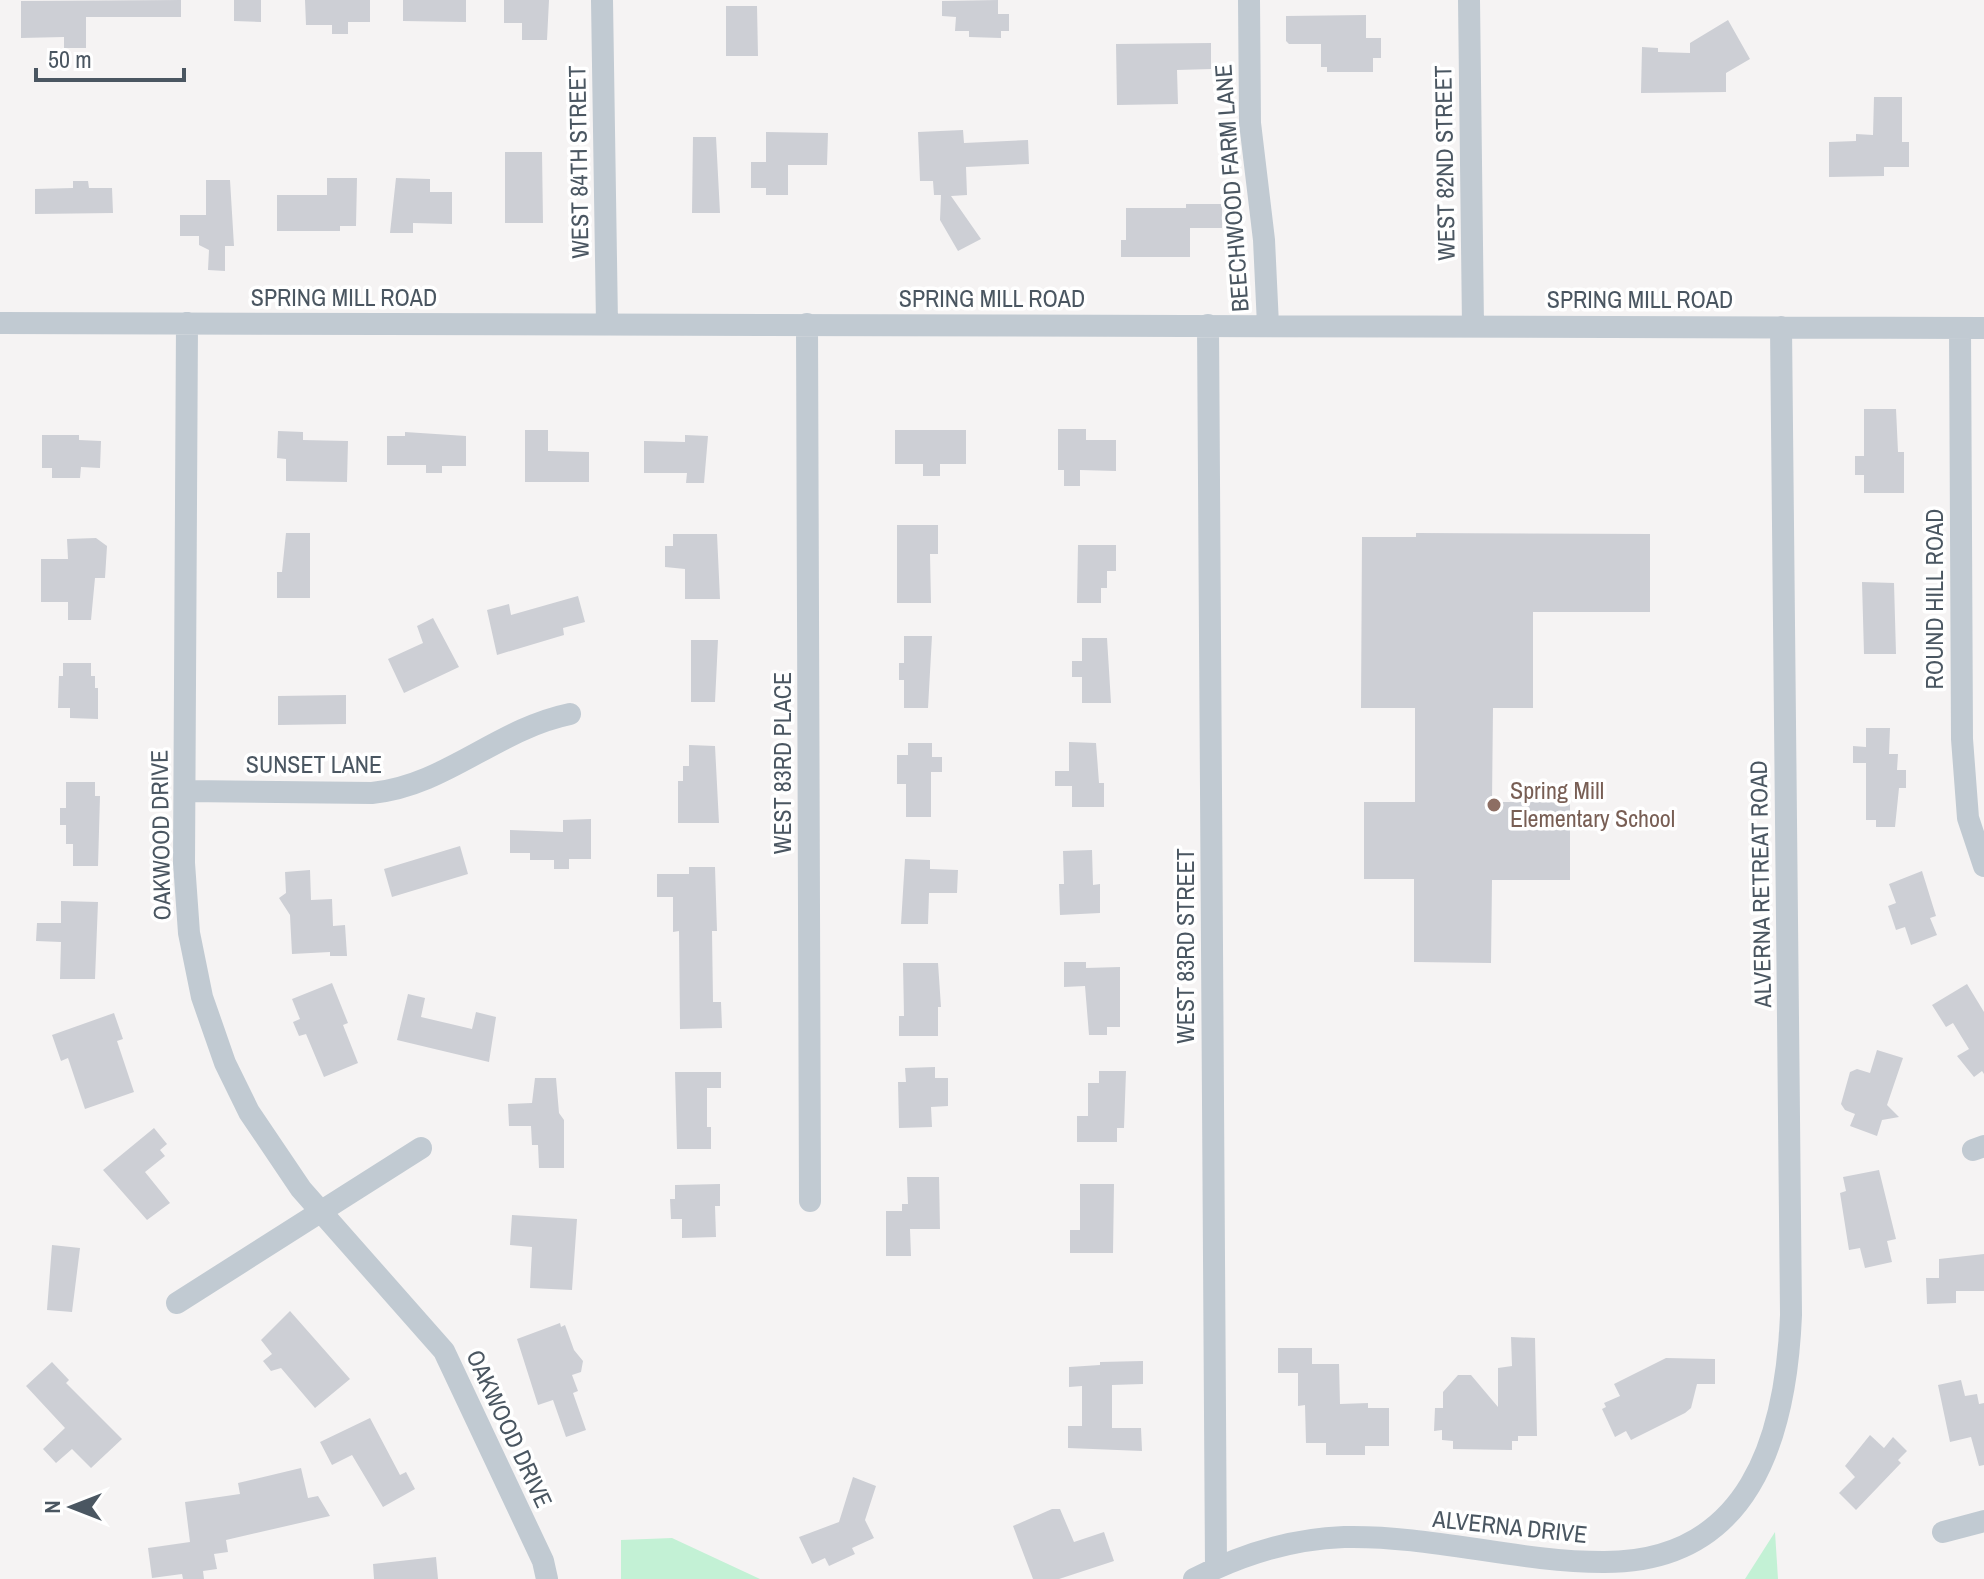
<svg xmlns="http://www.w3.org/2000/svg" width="1984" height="1579" viewBox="0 0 1984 1579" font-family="'Archivo Narrow',sans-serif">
<rect width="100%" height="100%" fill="#f5f3f3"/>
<path fill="#c3f1d5" d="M1775,1532l3,47h-33z
M672,1538l88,41h-139v-39z"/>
<path fill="#cdcfd5" d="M181,0v17h-95v31h-22v-11l-43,1v-37z
M234,0h27v22l-27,-1z
M305,0h65v22h-22v12h-16v-9h-26z
M403,0h63v22l-63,-1z
M504,0h45l-2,40h-25v-17h-18z
M998,0v14h11v17h-8v7l-32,-1v-6h-14l1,-14 -14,-1v-15z
M726,6h31l1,50h-32z
M1366,15v23h15v20h-8v14h-46v-5h-6v-23h-32l-3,-3v-25z
M1728,20l22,39 -24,14v19l-85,1 1,-46 16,1v4l32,1v-10z
M1211,43v26l-34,1 1,34 -61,1 -1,-61z
M1874,97h28v45h7v25h-25v9l-55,1v-35l27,-1v-7l17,1z
M963,130l1,13 64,-3 1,24 -63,3 1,28 -16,1 30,43 -23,12 -18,-31 1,-25h-7l-1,-14h-13l-2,-49z
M766,132l62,1 -1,32h-39v30h-22v-7h-15v-26h15z
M693,137h23l4,76h-28z
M505,152h37l1,71h-38z
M327,178h30l-1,48h-16v5h-63v-36h50z
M396,178l34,1v13h22v32l-39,-1v10h-23z
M206,180h24l4,66h-9v25l-17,-1 1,-20 -10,-5v-9h-19v-21h26z
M73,181h15l1,7h23l1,25 -78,1v-25l38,-1z
M1186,204h36v24h-32v29h-69v-17h5v-32h60z
M1864,409h32l2,43h6v41h-40v-18h-9v-19h9z
M1058,429h28v11h30v31l-36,-1v16h-16v-16h-6z
M525,430h23v21l41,1v30h-64z
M895,430h71v34h-26v12h-17v-12h-28z
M278,431l25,1v8l45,1 -1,41 -61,-1v-22l-9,-1z
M405,432l61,4v30h-24v7h-16v-8h-39v-29h18z
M42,435h37v5l22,1 -1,27 -19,-1 -1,11h-28v-10h-10z
M685,435l23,1 -4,47h-18l1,-10h-43v-32l41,1z
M897,525h41v29h-8l1,49h-34z
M286,533h24v65h-33v-26h5z
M1416,533l234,1v78h-117v96h-40l-1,94h78v78h-78l-1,83 -77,-1v-83h-50v-77h51v-94h-54l1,-171h54z
M673,534h44l3,65h-35v-30l-20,-2v-21h8z
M96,538l11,8 -2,32h-10l-4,42h-23v-18h-27v-43h27l-1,-20z
M1078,545h38v26h-9v17h-6v15h-24z
M1862,582l32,1 2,71h-32z
M578,596l7,26 -22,6 1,7 -67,20 -10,-45 22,-6 2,11z
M433,618l26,49 -55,26 -16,-34 35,-16 -6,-17z
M904,636h28l-4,72h-24v-28h-5v-17h5z
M1082,638h25l4,65h-29v-26h-10v-16h10z
M691,640h27l-3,62h-24z
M63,663h28v13h4v12h3v31l-28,-1v-10h-12l1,-32h4z
M346,695v29l-68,1v-29z
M1866,728h24l-1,26h9l-1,16h9v18h-7l-4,39h-19v-7h-10v-57h-13v-17l13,1z
M1069,742l27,1 3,40h5v24h-32v-21h-17v-15h14z
M908,743h24v14h10v15h-11v45h-25v-33h-9v-29h11z
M689,745l26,1 4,77h-41v-42h5v-15h6z
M66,782h29v14h5l-2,70h-25v-22h-7v-19h-6v-17h6z
M591,819v40h-22v10h-15v-9h-24v-7h-20v-23l53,2v-12z
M460,846l8,28 -76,23 -8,-28z
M1092,850l1,35 7,-1v29l-40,2 -1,-31h5l-1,-33z
M905,859l25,1v9l28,1 -1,23h-28l-1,31h-27z
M689,867h26l2,64h-5l1,71h8l1,26 -42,1 -1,-98 -6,1v-35h-16v-23h32z
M310,870l1,30 21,-1 1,27 12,-1 2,31h-17v-4l-38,2 -2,-39 -11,-17 7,-5 -1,-21z
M1922,871l14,45 -6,2 7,17 -26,10 -6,-18 -9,3 -8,-24 8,-3 -7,-19z
M61,901l37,1 -3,77h-35l1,-37 -25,-1 1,-18h24z
M1064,962h22v6l34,-1v60h-13v8h-18l-4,-49 -21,1z
M903,963h35l3,44h-3v29h-39v-20h5z
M332,983l16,40 -5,2 15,38 -34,14 -18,-43 -7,2 -6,-14 7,-3 -8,-20z
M1967,984l17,28v62l-2,-3 -8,6 -17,-21 12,-7 -16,-26 -7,4 -14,-22z
M408,994l17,4 -4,19 51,12 4,-17 20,5 -7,45 -92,-22z
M114,1013l9,26 -6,2 17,51 -49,17 -17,-51 -7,3 -9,-26z
M1877,1050l26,8 -16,47 12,12 -17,3 -5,16 -27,-10 5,-12 -10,-4 -4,-6 9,-32 7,-3 13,4z
M935,1067v11h13v28l-17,1 1,20 -33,1 -1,-46h8l-1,-14z
M1099,1071h27l-2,57h-7v14h-40v-26h11v-33h11z
M675,1072h46v16h-14v39h4v22h-34z
M535,1078h21l3,35 5,7v48h-25l-1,-23h-6l-1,-19h-22l-1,-22 24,-1z
M154,1128l13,16 -7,6 5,6 -20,16 25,31 -23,17 -44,-50z
M1879,1170l17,69 -9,2 5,21 -27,6 -5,-20 -11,2 -9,-57 6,-2 -3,-14z
M907,1177h32l1,52h-30l1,27h-25v-45h16v-7h6z
M720,1184v22h-5l1,31 -34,1v-19h-11l-1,-20h5v-14z
M1080,1184h34l-1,69h-43v-23h10z
M512,1215l65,4 -5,71 -42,-2 2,-41 -22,-2z
M52,1245l28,3 -8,64 -25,-2z
M1984,1254v37h-28v12l-29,1 -1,-26h13v-19z
M290,1311l60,68 -35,29 -34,-40 -10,3 -8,-10 9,-7 -11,-14z
M560,1323l1,4 4,-2 9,25 9,11 -2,11 -9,3 6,16 -5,2 13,37 -20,7 -13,-37 -15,5 -21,-66z
M1511,1337l24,1 2,98h-19v5h-6v9l-59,-1v-8l-11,-1v-10l-8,1 1,-23h8v-16l15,-17h13l27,32v-39l14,-2z
M1278,1348h34v16h27l1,40 28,-1v5h21v38h-24v9h-39v-12h-20l-1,-38 -7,1v-33h-20z
M1666,1358l49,1v25h-18l-6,24 -6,5 -54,27 -5,-9 -11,6 -13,-28 4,-2 -2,-4 16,-7 -6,-12z
M1143,1361v23l-31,1v43h29l1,23 -74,-3v-22h14v-40l-13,1v-20l31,-2v-3z
M52,1362l17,18 -3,3 56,56 -31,29 -19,-19 -16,14 -13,-14 22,-21 -39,-42z
M1961,1380l4,16 12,-2 2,10 5,-1v62l-5,1 -8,-29 -21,5 -12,-57z
M370,1418l30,57 6,-3 9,17 -32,18 -31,-52 -20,10 -12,-23z
M1870,1435l14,13 9,-11 14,14 -9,9 3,3 -45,47 -17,-17 16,-16 -10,-11z
M301,1468l7,30 10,-2 12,20 -104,24 2,12 -14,2 3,15 -14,2 1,8h-21l-1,-5 -30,4 -4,-30 42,-6 -5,-40 55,-8 -2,-11z
M853,1477l23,9 -11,34 9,18 -22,10 3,6 -26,12 -4,-8 -13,6 -13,-27 40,-15z
M1052,1509h8l14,33 30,-10 10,29 -55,18h-26l-20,-53z
M436,1557l2,22h-64l-1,-15z"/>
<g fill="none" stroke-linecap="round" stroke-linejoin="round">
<path stroke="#c1cad2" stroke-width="22" d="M602,0l5,324
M1249,0l1,123 14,117 4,85
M1469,0l4,326
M0,323l1984,5
M187,323l-3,540 5,70 13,64 23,66 24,49 52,77 143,162 99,210 4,18
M807,324l3,877
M1208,325l8,1243
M1960,328l2,411 6,79 16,48
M185,791l187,2c73,-7 125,-64 198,-79
M1973,1150l11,-4
M177,1303l244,-155
M1943,1532l41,-11
M1194,1579c48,-25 96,-40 150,-42 87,-2 173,25 259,25 148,1 183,-126 188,-247l-10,-988"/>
</g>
<circle fill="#8d6e63" stroke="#fff" stroke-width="3" cx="1494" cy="805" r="8"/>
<g text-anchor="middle" stroke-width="7" stroke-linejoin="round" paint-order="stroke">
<g font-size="24" fill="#4a5661" stroke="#fff">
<text transform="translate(579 162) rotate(-91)" y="8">WEST 84TH STREET</text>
<text transform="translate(1445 163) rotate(-91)" y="8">WEST 82ND STREET</text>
<text transform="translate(1232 188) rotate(-94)" y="8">BEECHWOOD FARM LANE</text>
<text x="344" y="306">SPRING MILL ROAD</text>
<text x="992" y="307">SPRING MILL ROAD</text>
<text x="1640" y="308">SPRING MILL ROAD</text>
<text transform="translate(1935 599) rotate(-90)" y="8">ROUND HILL ROAD</text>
<text transform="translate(783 763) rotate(-90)" y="8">WEST 83RD PLACE</text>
<text x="314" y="773">SUNSET LANE</text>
<text transform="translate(161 835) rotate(-91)" y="8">OAKWOOD DRIVE</text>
<text transform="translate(1761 884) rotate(-91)" y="8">ALVERNA RETREAT ROAD</text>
<text transform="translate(1186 946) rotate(-90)" y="8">WEST 83RD STREET</text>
<text transform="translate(509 1429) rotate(65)" y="8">OAKWOOD DRIVE</text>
<text transform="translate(1510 1527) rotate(6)" y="8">ALVERNA DRIVE</text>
</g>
<g font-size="24" fill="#785e54" stroke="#fff" text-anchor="start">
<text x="1510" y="799">Spring Mill<tspan x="1510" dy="28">Elementary School</tspan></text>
</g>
</g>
<g transform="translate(72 1507) rotate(270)" stroke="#ffffff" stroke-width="6" paint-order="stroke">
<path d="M0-6L14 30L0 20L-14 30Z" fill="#4a5661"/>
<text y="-12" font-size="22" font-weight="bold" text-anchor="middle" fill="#4a5661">N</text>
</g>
<path d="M36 68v12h148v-12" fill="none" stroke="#4a5661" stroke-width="4"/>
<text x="48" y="68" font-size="24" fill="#4a5661" stroke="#ffffff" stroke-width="6" paint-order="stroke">50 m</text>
</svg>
